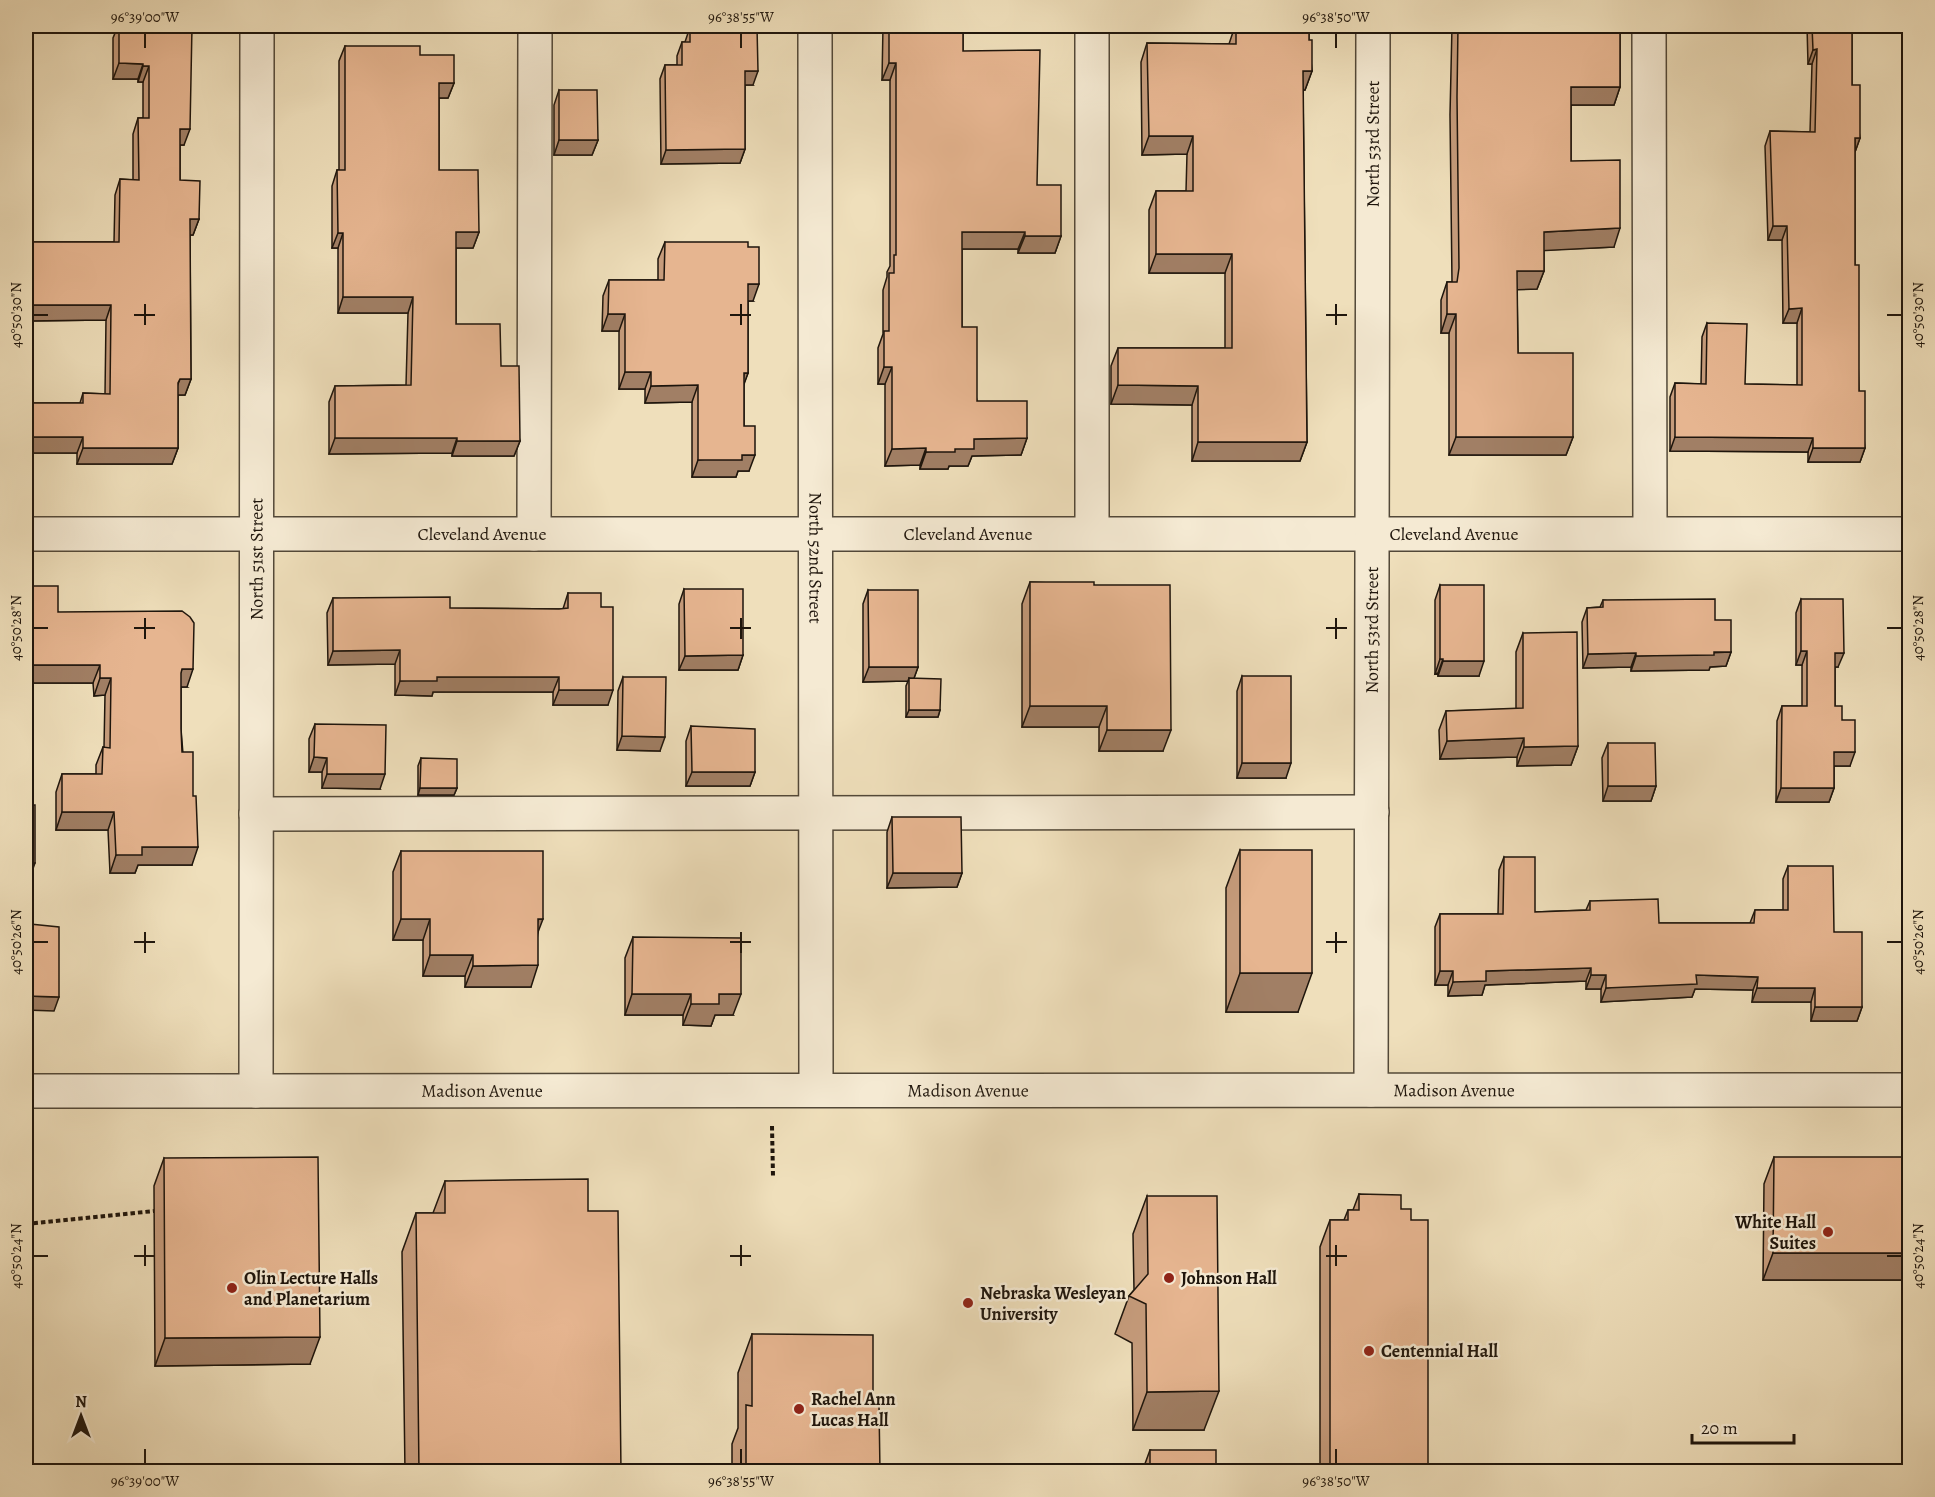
<svg xmlns="http://www.w3.org/2000/svg" width="1935" height="1497" viewBox="0 0 1935 1497" font-family="Alegreya,serif">
<rect width="100%" height="100%" fill="#efdfbb"/>
<filter id="stains"><feTurbulence type="fractalNoise" baseFrequency=".00333" numOctaves="4"/><feColorMatrix values="0 0 0 0 .2 0 0 0 0 .09 0 0 0 0 .02 0 0 0 .5 -.17"/></filter>
<radialGradient id="worn" r=".72"><stop offset=".6" stop-color="#630" stop-opacity="0"/><stop offset="1" stop-color="#630" stop-opacity=".3"/></radialGradient>
<g fill="none" stroke-linecap="round" stroke-linejoin="round">
<g stroke="#524838" stroke-width="36">
<g id="minor">
<path id="s1" d="M815,26l1,1064"/>
<path d="M1649,26l1,507"/>
<path d="M1092,532v-506"/>
<path id="s2" d="M26,534h1884"/>
<path d="M534,534l1,-508"/>
<path d="M256,814l1116,-2"/>
<path id="s3" d="M1371,1090l2,-1064"/>
<path id="s4" d="M26,1091l1884,-1"/>
<path id="s5" d="M256,1091l1,-1065"/>
</g>
</g>
<path stroke="#1e150c" stroke-width="4" stroke-dasharray="4.5 3" stroke-linecap="butt" d="M772,1126l1,50
M26,1224l128,-13"/>
<use href="#minor" stroke="#f5ead3" stroke-width="33"/>
</g>
<path fill="#c69c7c" stroke="#1e150c" stroke-width="1.5" fill-rule="evenodd" d="M118,26h74l-8,119h-4v35l19,39 -6,16h-3l1,144 -6,16h-7v53l-6,16h-95v-11h-51v-197l5,-14h83l1,-47 5,-16 13,1v-46l5,-16h5v-36h-5v-3h-25v-41zM106,320l-1,74 -22,-1 -3,10h-52v-82z
M883,26h80v25l74,134 24,51 -6,17h-37v-4h-56v78l15,74 50,37 -6,17 -49,1 -4,10h-19l-1,3h-28v-4l-35,1v-82h-7v-36l5,-14v-44l4,-13v-5l3,-6v-186h-8z
M1235,26h74v14l3,31 -7,19h-2l4,352 -7,19h-108v-56l-81,-1v-38l7,-18h107v-75h-76v-63l7,-19h30l1,-37 -45,1 -1,-93 6,-19 82,1z
M1452,26h168v61l-6,18h-43v56l43,86 -70,3v21l-7,18h-20l1,64 55,84 -7,18h-117v-122h-8v-33l6,-18h5l-2,-167z
M1807,26h45v59l8,53 -5,14v113l4,126 6,57 -5,14h-52v-10l-138,-1v-54l5,-14 26,1 1,-47 5,-14 38,61 52,1v-62h-14l-1,-83h-14l-3,-94 5,-15 40,1 2,-68h-4z
M690,27l63,58h-8v64l-5,14 -79,1 -1,-85 5,-14h12v-9l5,-14h3z
M345,46l109,37 -6,15h-9v72l40,62 -6,16h-17v76l45,42 19,75 -6,15h-62v-3l-123,1v-52l6,-16 71,-1 2,-72h-70v-65h-6v-62l5,-16h2v-109z
M559,90l39,50 -6,15h-38v-50z
M665,242l88,59h-5v72l-4,10v43l5,45h-11l-2,6h-44v-75l-47,1v-14h-26v-58h-17l1,-35 6,-16h49v-21z
M1030,582l64,3 69,166h-64v-24h-77v-123z
M1440,585l39,91h-41v-3l-3,1v-74z
M684,589l59,66 -5,15h-59v-66z
M868,590l50,77 -4,11 26,32 -2,7h-32v-31l2,-5 -45,1v-78z
M568,593l33,14 7,98h-55v-13h-120l-1,4 -37,-1v-31l-67,1 -1,-52 6,-15 117,10 109,1h4z
M1801,599l37,68h-3v39l7,14 8,46h-16v22l-5,14h-53l1,-81 5,-15h20v-41h-6v-52z
M1603,600l112,20 16,32 -5,14 -16,1 -1,3 -78,1v-4l-48,1 -1,-46 5,-14 13,-1z
M58,612l129,75h-6v42l11,136h-54l-3,8h-25l-2,-43h-52v-38l6,-18h34v-9l7,-18h1l1,-52 -11,1 -1,-13h-67z
M1523,633l55,113 -7,19 -54,1v-9l-77,2 -1,-29 7,-19 70,-2v-57z
M1242,676l44,102h-49v-87z
M623,677l37,74 -43,-1 1,-59z
M315,724l65,65 -58,-1v-16h-13v-33z
M691,726l64,46 -5,14h-64v-45z
M1608,743l48,43 -5,15h-48l-1,-43z
M421,758l36,30 -3,7h-36v-29z
M892,817l70,56 -5,14 -70,1v-56z
M1240,850l58,162h-72v-124z
M401,851l137,81 -7,55h-66v-11h-42v-36h-30v-68z
M1504,857l31,55 51,-2 4,-9 69,22h91l5,-13h28v-31l5,-13 46,66 28,75 -5,14h-46v-19h-59l1,-12 -58,-1 -3,8 -91,5v-13h-15v-8l-101,4 -3,10 -34,1v-11h-13v-58l5,-13h58l1,-44z
M633,937l100,78h-18l-4,11 -28,-1v-10h-58v-57z
M1774,1157l136,123h-147l1,-96z
M164,1158l146,206 -155,2 -1,-180z
M445,1181l143,30 33,261h-216l-3,-220 14,-39h17z
M1359,1194l42,15 10,11 17,252h-108v-225l10,-27h14l4,-10h5z
M1147,1196l57,234h-71l-1,-87 -17,-9 14,-38 5,-6 -1,-56z
M752,1334l121,71 7,67h-148v-28l6,-16v-55z
M1150,1450l66,22h-74z"/>
<path fill="#a17f65" stroke="#1e150c" stroke-width="1.5" d="M1817,49l-5,15h-4l5,-14z
M119,63l24,1 -5,15h-25z
M889,63h7l-6,17h-8z
M143,66h6l-6,16h-5z
M745,71h13l-5,14h-13z
M1303,71h9l-7,19h-9z
M439,83h15l-6,15h-15z
M1571,87h49l-6,18h-50z
M180,129h10l-6,16h-9z
M1149,136h44l-6,18 -45,1z
M1855,138h5l-5,14z
M559,140h39l-6,15h-38z
M745,149l-5,14 -79,1 5,-14z
M26,213h3l-3,8z
M190,219h9l-6,16h-9z
M1773,226h14l-5,14h-14z
M1620,228l-6,19 -77,4 7,-19z
M456,232h23l-6,16h-22z
M962,232h63l-7,17h-62z
M338,233h5l-5,15h-6z
M1025,236h36l-6,17h-37z
M1156,254h76l-7,19h-76z
M1517,271h27l-7,18 -27,1z
M748,284h11l-6,17h-11z
M343,297h70l-5,16h-70z
M31,305h80l-5,15 -80,1z
M1802,308l-5,15h-14l6,-14z
M608,314h17l-6,17h-17z
M1447,314h9l-7,19h-8z
M884,367h8l-7,17h-7z
M625,372h26l-6,17h-26z
M744,373h4l-6,17z
M180,379h11l-6,16h-11l-2,4z
M698,385l-6,17 -47,1 6,-17z
M1118,385l80,1 -6,19 -81,-1z
M26,437h57l-6,16h-51z
M1456,437h117l-7,18h-117z
M1675,437l138,1 -5,14 -138,-1z
M335,438h122l-5,15 -123,1z
M1027,438l-6,17 -49,1 -4,10h-19l-1,3h-28l6,-17 29,-3 19,-10z
M457,441h63l-6,15h-62z
M1198,442h109l-7,19h-108z
M83,448h95l-6,16h-95z
M926,448l-6,17 -35,1 7,-17z
M1813,448h52l-5,14h-52z
M742,455h13l-6,16h-11l-2,6h-44l6,-17z
M400,650l-5,14 -67,1 5,-14z
M1801,651h6l-5,14h-6z
M1731,652l-5,14 -16,1 -1,3 -78,1 5,-15z
M1636,653l-5,14 -48,1 5,-14z
M1835,653h9l-6,14h-9z
M743,655l-5,15h-59l6,-14z
M1440,659h3l-5,14 -3,1z
M1443,661h41l-5,15h-41z
M26,665h74l-7,18h-67z
M869,667h49l-5,14 -4,-3 -1,3 -45,1z
M182,669h11l-6,18h-12z
M437,677h122l-6,15h-120l-1,4 -37,-1 5,-14z
M100,678h11l-6,17 -11,1z
M559,690h54l-5,15h-55z
M1030,706h77l-8,21h-77z
M909,710h31l-2,7h-32z
M1107,730h64l-8,21h-64z
M622,736l43,1 -5,14 -43,-1z
M1524,738l-7,19 -77,2 7,-18z
M1578,746l-7,19 -54,1 7,-19z
M1834,752h21l-5,14h-21z
M314,757l13,1 -5,14h-13z
M1242,763h49l-5,15h-49z
M692,772h63l-5,14h-64z
M327,774h58l-5,15 -58,-1z
M1608,786h48l-5,15h-48z
M420,788h37l-3,7h-36z
M1781,788h53l-5,14h-53z
M62,812h52l-6,18h-52z
M142,847h56l-6,18h-54l-3,8h-25l6,-18z
M26,863h9l-5,14h-4z
M893,873h69l-5,14 -70,1z
M401,919h29l-7,21h-30z
M538,919h5l-8,21z
M430,955h43l-8,21h-42z
M538,965l-7,22h-66l8,-21z
M1591,968l-5,13 -101,4 -3,10 -34,1 5,-14 33,-11z
M1440,971h13l-5,14h-13z
M1240,973h72l-14,39h-72z
M1591,975h15l-5,14h-15z
M1696,975l62,2 -5,13 -58,-1 -3,8 -91,5 5,-14z
M1757,988h58l-4,14h-59z
M632,994h59l-8,21h-58z
M719,994h22l-8,21h-18l-4,11 -28,-1 8,-21z
M26,996l33,1 -5,14 -28,-1z
M1815,1007h47l-5,14h-46z
M1773,1253h137v27h-147z
M320,1337l-10,27 -155,2 10,-28z
M1219,1391l-15,39h-71l14,-38z"/>
<path fill="#e6b590" stroke="#1e150c" stroke-width="1.5" d="M119,26h73l-2,103h-10v51l20,1 -1,38h-9l1,160h-11l-2,4v65h-95v-11h-57v-119h2v85h55v-10l27,1 1,-89h-80v-63h88l1,-63 19,1 -1,-62h11v-52h-6v-2l-24,-1z
M889,26h74v25l77,-1 -3,135h24v51h-36v-4h-63v95h15v74h50v37l-53,1v10h-19v3h-29v-4l-34,1v-82h-8v-36h5v-58h5v-18h2v-192h-7z
M1236,26h73v14h3v31h-9l4,371h-109v-56l-80,-1v-37h114v-94h-76v-63h37v-55h-44l-2,-93 89,1z
M1458,26h162v61h-49v74l49,-1v68l-76,4v39h-27l1,82h55v84h-117v-123h-9v-32h10l2,-14 -2,-171z
M1812,26h40v59h8v53h-5v127h4v126h6v57h-52v-10l-138,-1v-54l31,1 1,-61 40,1 -2,60 57,1v-77l-13,1 -2,-83h-14l-3,-95 45,1 2,-83 -4,1z
M690,27h67l1,44h-13v78l-79,1 -1,-85h17v-23h8z
M345,46h75v9h34v28h-15v87h39l1,62h-23v92h44l1,42h18l1,75h-63v-3h-122v-52l76,-1 2,-88h-70v-64h-5l-1,-63h8z
M559,90h38l1,50h-39z
M26,176h3v37h-3z
M665,242h83v5h11v37h-11v89h-4v53h11v29h-13v5h-44v-75l-47,1v-14h-26v-58h-17l1,-34h55z
M1030,582h64v3h76l1,145h-64v-24h-77z
M1440,585h44v76h-41v-2h-3z
M26,586h32v26l124,-1 8,6 4,6 -1,46h-11l-1,4v56l1,23h11v44h3l2,51h-56v8h-26l-2,-43h-52v-38h40l1,-27 7,1 1,-70h-11v-13h-74z
M684,589h59v66l-58,1z
M868,590h50v77h-49z
M568,593h33v14h12v83h-54v-13h-122v4h-37v-31l-67,1v-53l117,-1v11l109,1 9,-1z
M1715,599v21h16v32h-17v3l-78,1v-3l-48,1 -1,-46 16,-1v-7z
M1801,599h42l1,54h-9v53h7v14h13v32h-21v36h-53l1,-82h25v-55h-6z
M1577,632l1,114 -54,1v-9l-77,3 -1,-30 77,-3v-75z
M1242,676h49v87h-49z
M623,677h43l-1,60 -43,-1z
M909,678l32,1 -1,31h-31z
M315,724l71,1 -1,49h-58v-16l-13,-1z
M691,726l64,3v43h-63z
M1608,743h47l1,43h-48z
M421,758l36,1v29h-37z
M26,805h9v58h-9z
M892,817h69l1,56h-69z
M1240,850h72v123h-72z
M401,851h142v68h-5v46l-65,1v-11h-43v-36h-29z
M1504,857h31v55l55,-2v-9l68,-2 1,24h95l1,-13h33v-44h45l1,66h28v75h-47v-19h-58l1,-11 -62,-2 1,9 -91,4v-13h-15v-7l-105,3v10l-33,1v-11h-13v-57h63z
M30,924l29,3v70l-33,-1v-68h4z
M633,937l108,1v56h-22v10h-28v-10h-59z
M318,1157l2,180 -155,1 -1,-180z
M1774,1157h136v96h-137z
M588,1179v32h30l3,261h-202l-3,-259h29v-32z
M1359,1194l42,1v14h10v11h17v252h-98v-252h18v-10h11z
M1147,1196h70l2,195 -72,1 -1,-88 -17,-8 19,-22z
M752,1334l121,1v70l6,1 1,66h-134v-67l6,1z
M1150,1450h66v22h-66z"/>
<path fill="none" stroke="#1e150c" stroke-width="2" d="M145,33v15M741,33v15M1336,33v15M145,304v21M741,304v21M1336,304v21M33,315h15M134,315h21M730,315h21M1326,315h21M1887,315h15M145,618v21M741,618v21M1336,618v21M33,628h15M134,628h21M730,628h21M1326,628h21M1887,628h15M145,932v21M741,932v21M1336,932v21M33,942h15M134,942h21M730,942h21M1326,942h21M1887,942h15M145,1245v21M741,1245v21M1336,1245v21M33,1256h15M134,1256h21M730,1256h21M1326,1256h21M1887,1256h15M145,1449v15M741,1449v15M1336,1449v15"/>
<g fill="#8f2418" stroke="#f5ead3" stroke-width="2">
<circle cx="1828" cy="1232" r="6"/>
<circle cx="1169" cy="1278" r="6"/>
<circle cx="232" cy="1288" r="6"/>
<circle cx="968" cy="1303" r="6"/>
<circle cx="1369" cy="1351" r="6"/>
<circle cx="799" cy="1409" r="6"/>
</g>
<g text-anchor="middle" stroke-width="5" stroke-linejoin="round" paint-order="stroke">
<g font-size="18" fill="#1e150c" stroke="#f5ead3">
<text dy="6" stroke="none"><textPath href="#s3" startOffset="946">North 53rd Street</textPath></text>
<text dy="6" stroke="none"><textPath href="#s2" startOffset="942">Cleveland Avenue</textPath></text>
<text dy="6" stroke="none"><textPath href="#s2" startOffset="456">Cleveland Avenue</textPath></text>
<text dy="6" stroke="none"><textPath href="#s2" startOffset="1428">Cleveland Avenue</textPath></text>
<text dy="6" stroke="none"><textPath href="#s5" startOffset="532">North 51st Street</textPath></text>
<text dy="6" stroke="none"><textPath href="#s1" startOffset="532">North 52nd Street</textPath></text>
<text dy="6" stroke="none"><textPath href="#s3" startOffset="460">North 53rd Street</textPath></text>
<text dy="6" stroke="none"><textPath href="#s4" startOffset="942">Madison Avenue</textPath></text>
<text dy="6" stroke="none"><textPath href="#s4" startOffset="1428">Madison Avenue</textPath></text>
<text dy="6" stroke="none"><textPath href="#s4" startOffset="456">Madison Avenue</textPath></text>
</g>
<g font-size="18" font-weight="bold" fill="#1e150c" stroke="#f5ead3" text-anchor="start">
<text x="1816" y="1228" text-anchor="end">White Hall<tspan x="1816" dy="21">Suites</tspan></text>
<text x="244" y="1284">Olin Lecture Halls<tspan x="244" dy="21">and Planetarium</tspan></text>
<text x="1181" y="1284">Johnson Hall</text>
<text x="980" y="1299">Nebraska Wesleyan<tspan x="980" dy="21">University</tspan></text>
<text x="1381" y="1357">Centennial Hall</text>
<text x="811" y="1405">Rachel Ann<tspan x="811" dy="21">Lucas Hall</tspan></text>
</g>
</g>
<rect width="1935" height="1497" fill="none" stroke="#efdfbb" stroke-width="66"/>
<g transform="translate(81 1416)" stroke="#f5ead3" stroke-width="4.5" paint-order="stroke">
<path d="M0-4.5L10 22L0 15L-10 22Z" fill="#1e150c"/>
<text y="-9" font-size="16" font-weight="bold" text-anchor="middle" fill="#1e150c">N</text>
</g>
<path d="M1692 1434v9h102v-9" fill="none" stroke="#1e150c" stroke-width="3"/>
<text x="1701" y="1434" font-size="18" fill="#1e150c" stroke="#f5ead3" stroke-width="4.5" paint-order="stroke">20 m</text>
<rect x="33" y="33" width="1869" height="1431" fill="none" stroke="#1e150c" stroke-width="2"/>
<g font-size="15" text-anchor="middle" fill="#1e150c">
<text x="145" y="22">96°39'00"W</text>
<text x="741" y="22">96°38'55"W</text>
<text x="1336" y="22">96°38'50"W</text>
<text transform="translate(16 315) rotate(-90)" y="5">40°50'30"N</text>
<text transform="translate(1918 315) rotate(-90)" y="5">40°50'30"N</text>
<text transform="translate(16 628) rotate(-90)" y="5">40°50'28"N</text>
<text transform="translate(1918 628) rotate(-90)" y="5">40°50'28"N</text>
<text transform="translate(16 942) rotate(-90)" y="5">40°50'26"N</text>
<text transform="translate(1918 942) rotate(-90)" y="5">40°50'26"N</text>
<text transform="translate(16 1256) rotate(-90)" y="5">40°50'24"N</text>
<text transform="translate(1918 1256) rotate(-90)" y="5">40°50'24"N</text>
<text x="145" y="1486">96°39'00"W</text>
<text x="741" y="1486">96°38'55"W</text>
<text x="1336" y="1486">96°38'50"W</text>
</g>
<rect width="100%" height="100%" filter="url(#stains)"/>
<rect width="100%" height="100%" fill="url(#worn)"/>
</svg>
